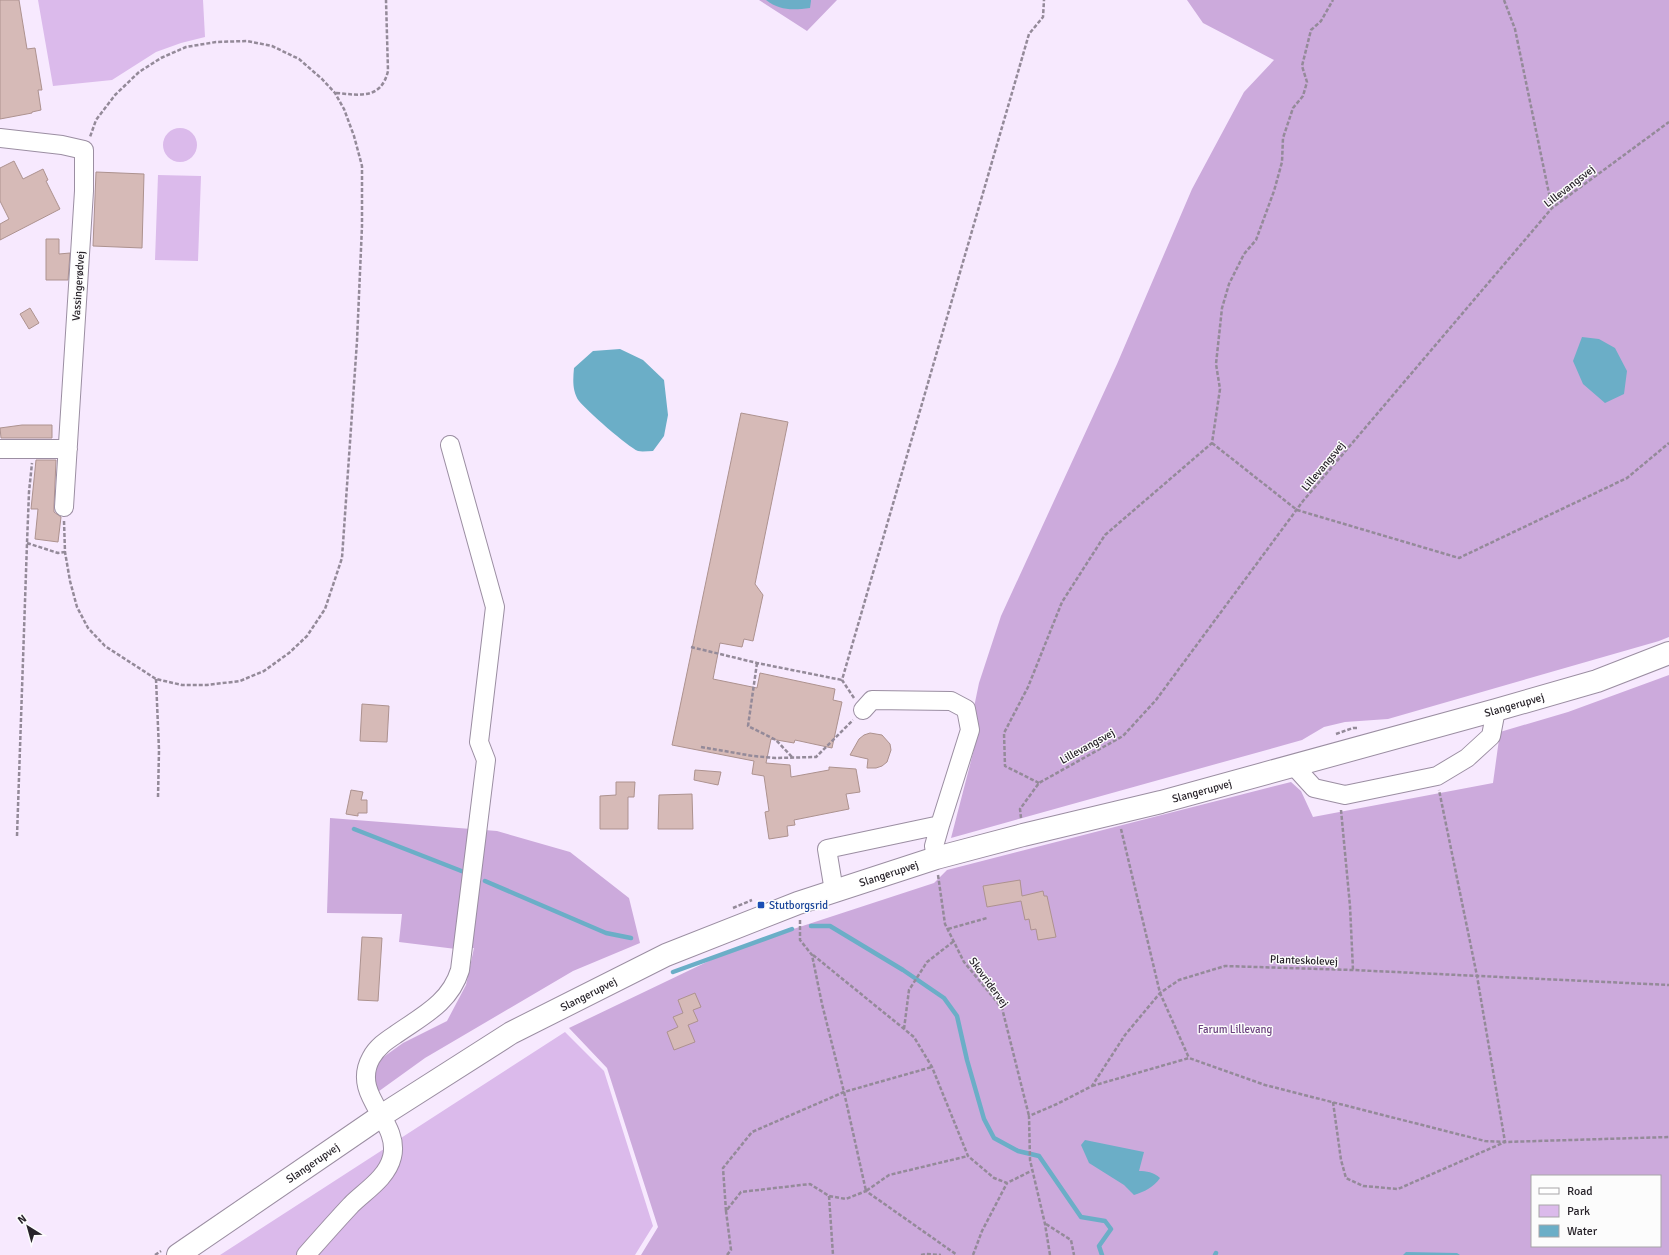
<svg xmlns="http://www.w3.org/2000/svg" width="1669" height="1255" viewBox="0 0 1669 1255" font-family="Signika,sans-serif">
<rect width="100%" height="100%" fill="#f7e9fe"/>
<path fill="#dbbaeb" d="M38,0h165l2,37 -24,6 -25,9 -44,28 -59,6z
M163 145a17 17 0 1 1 34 0a17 17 0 1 1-34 0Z
M158,175l43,1 -3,85 -43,-1z
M565,1032l39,39 49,155 -18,29h-415z"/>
<path fill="#ccaadc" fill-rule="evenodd" d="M759,0h78l-30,31z
M1187,0h482v637l-10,4 -271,78 -43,3 -21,5 -22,13 -351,98 28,-108 -6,-18 6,-29 22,-67 116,-252 75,-175 52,-97 30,-32 -71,-37z
M1669,675v580h-1028l17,-28 -51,-159 -38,-40 169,-81 196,-64 13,-13 344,-88 10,9 12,26 180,-34 7,-51 68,-20zM1532,1176h128v70h-128z
M330,818l167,13 73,21 59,46 11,45 -67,28 -148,87 -50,36 -4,-20 7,-13 25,-18 44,-22 19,-36 8,-37 -18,1 -57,-7 3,-28 -75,-1z"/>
<path fill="#6baec7" d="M766,0h45v1l-1,7c-17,2 -30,3 -44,-8z
M1582,337l17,2 16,9 12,23 -3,23 -19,9 -22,-19 -10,-23z
M620,349l23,11 21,20 4,35 -4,21 -11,15c-5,0 -11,1 -15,0 -10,-4 -52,-41 -59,-50 -7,-10 -6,-22 -5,-33l19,-17z
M1085,1140l59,12 -5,19c7,0 15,1 21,7 -6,9 -16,14 -26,17l-10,-10 -35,-22 -8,-18z
M1406,1252l51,1 3,2h-57z"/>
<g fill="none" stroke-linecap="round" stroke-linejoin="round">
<path stroke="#6baec7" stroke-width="4.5" d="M354,829l110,43
M485,881l121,52 25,5
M811,926h19l73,44 41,28 13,18 10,44 17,59 10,19 24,13 21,5 42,61 24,4 6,8 -12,17 3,9
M673,972l119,-43
M1215,1255l1,-2"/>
</g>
<path fill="#d6bab7" stroke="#ad928f" d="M0,0h19l8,49 8,-1 7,42h-4l3,20 -9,2v1l-32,6z
M14,161l9,18 20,-10 5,11 -2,1 14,28 -60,31v-16l9,-5 -9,-18v-33z
M96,172l48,2 -2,74 -49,-2z
M46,239h13v15l11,-1 -2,27h-22z
M30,308l9,15 -10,6 -9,-15z
M741,413l47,9 -33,162 8,11 -10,46 -9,-2 -2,8 -22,-4 -7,36 44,9 3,-15 75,16 -2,11 9,2 -10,46 -37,-8 -1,3 -23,-4 -5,24 24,2 1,12 38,-7v-3l27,2 4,23 -14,2 3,15 -55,11 1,5 -8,1 1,10 -19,3 -4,-27 4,-1 -5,-35 -12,-2 2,-13 -82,-16z
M22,425h30v13h-51l-1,-10z
M36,460h20l-2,46v6l7,5 -3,25 -23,-3 3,-30h-7z
M362,704l27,2 -2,36 -27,-1z
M870,733l12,2 8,9 1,6 -4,12 -5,4 -6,2h-9l1,-9 -18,-4 9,-16 5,-4z
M695,770l26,2 -3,13 -24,-5z
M616,782h19l-1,15h-6v32h-28v-33l16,-1z
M351,790l12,2 -2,8h6v13h-9v3l-12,-2z
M692,794l1,35h-35l1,-34z
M1020,880l2,16 21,-5 1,5h3l9,41 -18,3 -2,-11 -5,1 -2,-11 -4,1 -4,-19 -34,6 -4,-21z
M362,937l20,1 -4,63 -20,-1z
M695,993l6,14 -8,3 5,11 -10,4 7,17 -21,8 -7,-18 11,-5 -5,-10 10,-4 -5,-13z"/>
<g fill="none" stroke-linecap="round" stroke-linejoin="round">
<g stroke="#9b8ea2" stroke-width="20">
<path id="minor" d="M0,138l62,7 22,5v41l-20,316
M0,449h68
M1294,766l20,22 31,7 92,-19 30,-18 24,-22 5,-26
M936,858l-2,-12 6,-21
M834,891l-7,-42 113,-24 30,-95 -4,-21 -15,-8 -79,-1 -9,10
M306,1255c15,-17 30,-34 45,-50 14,-14 36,-27 41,-48 9,-36 -42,-61 -21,-99 6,-11 15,-17 24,-23 27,-19 55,-32 65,-65l26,-210 -7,-18 16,-135 -45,-162"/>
</g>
<g stroke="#9b8ea2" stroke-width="24">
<g id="major">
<path id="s1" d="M178,1255l203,-139 130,-83 155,-78 132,-52 138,-45 87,-23 138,-33 335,-92 101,-29 72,-28"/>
</g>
</g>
<path stroke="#948a99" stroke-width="2.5" stroke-dasharray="4 2" stroke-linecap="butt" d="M1504,0l11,29 37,179
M336,93c24,2 45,7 52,-22l-2,-71
M1212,443l85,67 162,48 168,-80 42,-35
M64,521l1,31 5,29 7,26 11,21 17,18 51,33 26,6h25l33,-4 24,-10 25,-18 18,-17 18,-27 17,-51 15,-217 5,-115v-60l-8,-30 -10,-27 -9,-16 -13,-14 -23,-20 -27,-13 -25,-5 -31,1 -30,5 -25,11 -22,14 -24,23 -19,25 -6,17
M27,543l31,10 7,-1
M691,647l66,16 85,17
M757,663l-9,63 28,14 16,17
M156,679l3,71 -1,47
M854,698l-12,-18 187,-646 14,-17 1,-17
M1336,734l17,-6h6
M701,747l52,9 23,2 40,-1 37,-37
M1039,783l-34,-17 -1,-33 24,-46 34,-85 43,-67 107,-92 8,-54 -4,-25 6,-56 7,-24 15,-30 12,-14 18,-49 8,-29 1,-24 10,-30 10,-12 4,-14 -5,-16 9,-36 10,-9 12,-21
M1341,810l9,96 3,64
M1021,818l-1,-9 19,-26 84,-47 33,-36 147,-199 249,-293 117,-86
M1121,829l39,164 29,65
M17,836l10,-293 2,-51 3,-29
M938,875l7,49 19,38 38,46 27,108
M733,908l19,-8
M800,920v20l12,15 10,49 22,88 22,99 23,-16 79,-19
M948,929l39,-11
M813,955l101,82 18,30 36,89 26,22 13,5 26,-13
M904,1029l5,-39 18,-28 27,-21
M1092,1086l97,-28 76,27 220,56 20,1 164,-5
M1333,1102l8,58 5,18 17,8 35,3 107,-47 -28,-166 -38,-186
M829,1196l4,59
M726,1211l-3,-43 29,-36 92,-40 88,-25
M1046,1224l25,16 3,15
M155,1255l6,-4
M727,1255l4,-5 -5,-39 15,-19 69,-8 19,12 17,3 20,-8 91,64
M921,1255l5,-1 15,1
M973,1255l9,-24 25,-48
M1050,1255l-5,-31 -15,-64 -1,-44 28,-12 35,-18 33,-51 35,-42 19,-13 46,-14 128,4 316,15"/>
<use href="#minor" stroke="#fff" stroke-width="18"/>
<use href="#major" stroke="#fff" stroke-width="22"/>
</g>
<rect fill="#1a4fb4" stroke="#fcfcfc" stroke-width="1.5" x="757" y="901" width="8" height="8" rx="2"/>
<g text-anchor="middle" stroke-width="3" stroke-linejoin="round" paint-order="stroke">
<g font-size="11" fill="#28232a" stroke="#fcfcfc">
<text transform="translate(1569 186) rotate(-38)" y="4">Lillevangsvej</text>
<text transform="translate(78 286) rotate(-86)" y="4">Vassingerødvej</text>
<text transform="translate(1323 466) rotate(-50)" y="4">Lillevangsvej</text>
<text dy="4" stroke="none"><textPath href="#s1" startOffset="1459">Slangerupvej</textPath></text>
<text transform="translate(1087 746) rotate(-29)" y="4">Lillevangsvej</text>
<text dy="4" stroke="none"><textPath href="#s1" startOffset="1135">Slangerupvej</textPath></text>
<text dy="4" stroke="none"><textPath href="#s1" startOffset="811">Slangerupvej</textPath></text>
<text transform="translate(1304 960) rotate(2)" y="4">Planteskolevej</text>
<text transform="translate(989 982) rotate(54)" y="4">Skovridervej</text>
<text dy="4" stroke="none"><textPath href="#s1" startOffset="487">Slangerupvej</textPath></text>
<text dy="4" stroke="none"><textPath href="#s1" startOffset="163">Slangerupvej</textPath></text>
</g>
<g font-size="11" fill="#164399" stroke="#fcfcfc" text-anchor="start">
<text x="769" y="909">Stutborgsrid</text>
</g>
<g font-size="11" fill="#6b417e" stroke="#fcfcfc">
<text x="1235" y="1033">Farum Lillevang</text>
</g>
</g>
<rect x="1531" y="1175" width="130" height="72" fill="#fcfcfc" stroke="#a7a5a8"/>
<rect x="1539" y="1188" width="20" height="6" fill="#ffffff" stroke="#a7a5a8"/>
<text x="1567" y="1195" font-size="12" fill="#28232a">Road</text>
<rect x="1539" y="1205" width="20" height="12" fill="#dbbaeb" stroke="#a7a5a8"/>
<text x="1567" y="1215" font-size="12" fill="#28232a">Park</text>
<rect x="1539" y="1225" width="20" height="12" fill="#6baec7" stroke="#a7a5a8"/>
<text x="1567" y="1235" font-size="12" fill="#28232a">Water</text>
<g transform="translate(28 1227) rotate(323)" stroke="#fcfcfc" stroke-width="3" paint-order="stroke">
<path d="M0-3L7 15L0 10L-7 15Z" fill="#28232a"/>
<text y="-6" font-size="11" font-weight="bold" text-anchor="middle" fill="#28232a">N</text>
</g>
</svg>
